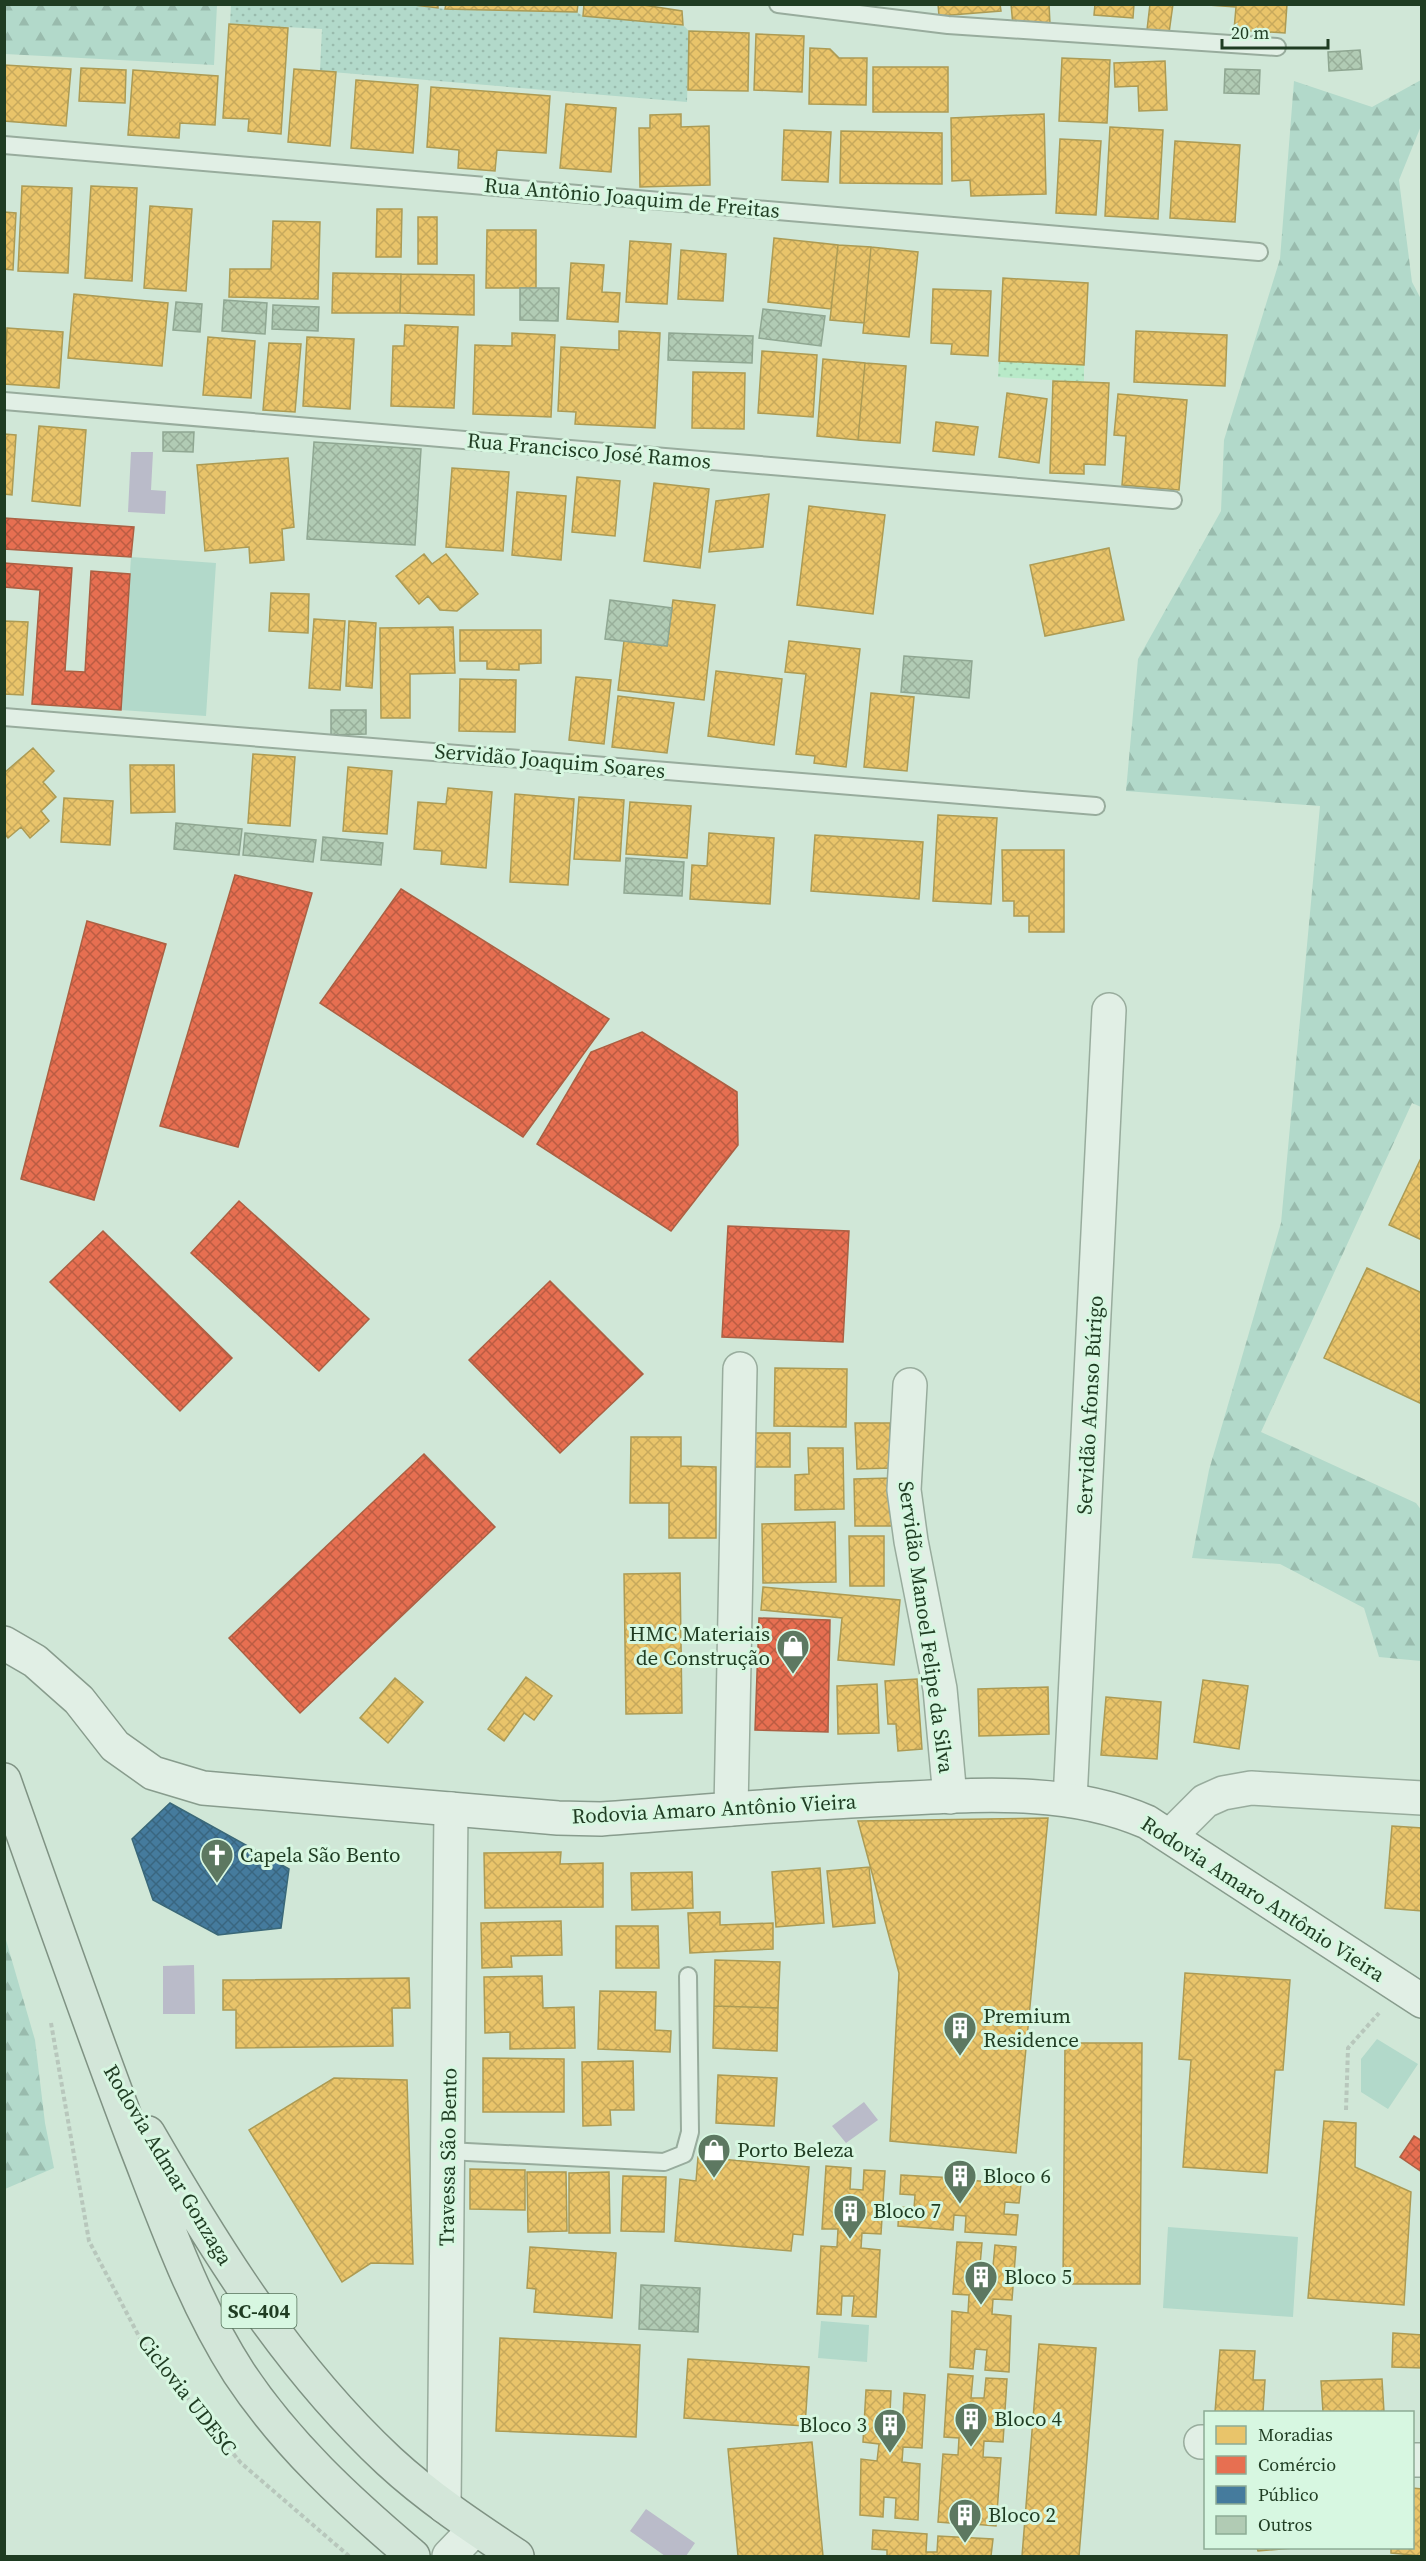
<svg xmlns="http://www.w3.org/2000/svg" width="1426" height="2561" viewBox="0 0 1426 2561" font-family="'Source Serif 4',serif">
<defs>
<pattern id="grass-dots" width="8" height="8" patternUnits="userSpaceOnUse" patternTransform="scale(1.5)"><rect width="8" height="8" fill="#b2d9ca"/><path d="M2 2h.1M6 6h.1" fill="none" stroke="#99bbad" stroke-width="1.8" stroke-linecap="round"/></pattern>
<pattern id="forest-firs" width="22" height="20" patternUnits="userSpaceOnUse" patternTransform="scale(1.5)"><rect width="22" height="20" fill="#b2d9ca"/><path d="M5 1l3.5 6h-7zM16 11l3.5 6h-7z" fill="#99bbad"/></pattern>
<pattern id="sand-dots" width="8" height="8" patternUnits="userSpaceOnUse" patternTransform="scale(1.5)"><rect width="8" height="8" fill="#b8eac8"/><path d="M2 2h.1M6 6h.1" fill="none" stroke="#9ecaac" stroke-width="1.8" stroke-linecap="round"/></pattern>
<pattern id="homes-cross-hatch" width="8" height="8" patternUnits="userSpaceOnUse" patternTransform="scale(1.5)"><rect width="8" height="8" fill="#e9c46a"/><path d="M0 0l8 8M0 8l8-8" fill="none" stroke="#c7a95c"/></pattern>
<pattern id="shops-cross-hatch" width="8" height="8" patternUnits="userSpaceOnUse" patternTransform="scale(1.5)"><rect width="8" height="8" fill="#e76f51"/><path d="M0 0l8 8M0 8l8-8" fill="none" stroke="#bb5c43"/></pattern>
<pattern id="public-cross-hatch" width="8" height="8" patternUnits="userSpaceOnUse" patternTransform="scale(1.5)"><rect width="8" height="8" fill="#457b9d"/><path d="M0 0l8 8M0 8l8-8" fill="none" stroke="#396680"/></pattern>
<pattern id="building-cross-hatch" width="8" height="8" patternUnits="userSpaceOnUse" patternTransform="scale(1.5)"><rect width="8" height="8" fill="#b1cbb4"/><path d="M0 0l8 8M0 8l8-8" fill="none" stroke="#98af9a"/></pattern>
</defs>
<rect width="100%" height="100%" fill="#d0e7d7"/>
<path fill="url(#grass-dots)" d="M406,4l39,5 132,3 6,4 100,9 6,6 -2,71 -367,-31 2,-42 -92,-5 1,-19z"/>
<path fill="url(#forest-firs)" d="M4,5h213l-3,60 -209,-11z
M1421,80v46l-22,54 13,102 10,19 -1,806 -9,-4 -151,329 155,71 6,8 -1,150 -42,-4 -15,-49 -84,-44 -88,-6 17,-88 72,-247 39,-417 -194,-15 12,-132 83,-148 3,-71 56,-181 14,-178 78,26z
M4,1933l31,107 10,83 9,45 -49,21z"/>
<path fill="url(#sand-dots)" d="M999,361l85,4v17l-86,-5z"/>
<path fill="#b2d9ca" d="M131,557l85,6 -10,153 -85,-6z
M1377,2039l41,25 -30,45 -27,-17v-33z
M1168,2227l130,10 -5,80 -130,-9z
M821,2321l48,4 -2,37 -49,-4z"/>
<path fill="#babbc9" d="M131,452h22l-2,38 15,1 -1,23 -37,-2z
M194,1965l1,49h-32v-48z
M864,2102l14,18 -32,23 -14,-17z
M646,2509l49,34 -9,13h-21l-35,-25z"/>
<path fill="url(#homes-cross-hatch)" stroke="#ac9b54" stroke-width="1.5" d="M406,4h32v4z
M446,4h132l-1,8 -132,-3z
M584,4h53l45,7 1,14 -100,-9z
M938,4h62l1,7 -62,5z
M1011,4h38l1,20 -37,2z
M1095,4h39l-1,14 -39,-3z
M1150,4h23l-4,29 -22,-3z
M1194,4h93l-2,29 -51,-3 2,-23z
M229,24l59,4 -7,106 -33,-3 1,-12 -26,-1z
M689,31l60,2 -1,58 -60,-1z
M756,34l48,2 -2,56 -48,-2z
M810,48l20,1 9,9h28l-1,47 -57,-1z
M1062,58l48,2 -3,63 -48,-2z
M1165,61l2,49 -28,1 -1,-25 -23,1 -1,-24z
M4,65l67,4 -5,57 -62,-5z
M873,67h75v45h-75z
M81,68l45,2 -1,33 -46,-2z
M294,69l42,3 -6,74 -42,-4z
M133,70l85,6 -3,49 -35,-2 -1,15 -51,-3z
M356,80l62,5 -5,68 -62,-5z
M431,87l119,9 -4,57 -49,-3 -2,21 -37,-3 1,-18 -32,-3z
M566,104l50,4 -5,64 -51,-4z
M681,114v13l28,-1 1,59 -70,2 -1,-59h11v-13z
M1044,114l2,80 -75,2 -1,-16 -18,1 -1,-63z
M1110,127l53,3 -5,89 -53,-3z
M784,130l47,2 -3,50 -46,-2z
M841,131l101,2v51l-102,-1z
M1060,139l41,2 -5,74 -40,-2z
M1175,141l65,4 -5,77 -65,-4z
M22,186l50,2 -4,85 -50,-2z
M91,186l46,2 -5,93 -47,-3z
M150,206l42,3 -6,82 -42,-3z
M377,209h25l-1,48h-25z
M4,212l12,1 -3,57 -9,-1z
M418,217h19v47h-19z
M273,221l47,1 -2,77 -89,-2 1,-28h41z
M487,230h49v58h-50z
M774,238l64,7 -7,64 -63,-7z
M630,241l41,3 -4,60 -41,-2z
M838,245l33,2 -7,76 -34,-3z
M871,247l47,5 -9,85 -46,-4z
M681,250l45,4 -3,47 -45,-2z
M571,263l33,2 -2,27 18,1 -2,29 -51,-3z
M333,273l68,1 -1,39h-68z
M401,274l73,1v40l-74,-2z
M1003,278l85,5 -4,82 -85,-4z
M933,289l58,2 -3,65 -37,-2 1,-10 -21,-1z
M74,294l94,9 -6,63 -94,-8z
M405,325l53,2 -4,81 -63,-2 2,-60h11z
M7,328l56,4 -4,56 -55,-4z
M619,331l41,2 -5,95 -80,-4 1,-12 -18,-1 3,-64 58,3z
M1136,331l91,4 -2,51 -91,-4z
M512,333l43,2 -4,82 -78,-3 2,-69 37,1z
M208,337l47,4 -4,57 -48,-3z
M307,337l47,2 -4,70 -47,-3z
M269,343l32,1 -6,68 -32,-2z
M762,351l55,4 -4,62 -55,-4z
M823,359l42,4 -7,77 -41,-4z
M865,363l41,3 -6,77 -42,-3z
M693,372l52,1 -1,56 -52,-1z
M1053,381l56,2 -4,82 -21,-1v10l-34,-1z
M1007,393l40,6 -8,64 -40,-6z
M1118,394l69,6 -8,90 -57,-5 4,-49 -12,-1z
M936,422l42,5 -4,28 -41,-4z
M39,426l47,4 -6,76 -48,-5z
M4,434l12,1 -4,60 -8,-1z
M288,458l6,69 -12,2 2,31 -34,3 -1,-16 -44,4 -8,-86z
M452,468l57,4 -6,79 -57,-4z
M577,477l43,4 -5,55 -43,-4z
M654,483l55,6 -9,79 -56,-7z
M517,492l49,4 -5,64 -49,-5z
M769,494l-6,53 -54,5 7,-51z
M809,506l76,9 -12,99 -76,-9z
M1109,548l15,72 -79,16 -15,-71z
M424,554l8,10 14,-10 32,40 -21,17 -17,-1 -12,-14 -9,8 -23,-28z
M271,593l38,1 -1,39 -39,-2z
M673,600l42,5 -11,95 -86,-10 6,-49 43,5z
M314,619l31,2 -5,69 -31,-2z
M4,621l24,1 -5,73 -19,-1z
M349,621l27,2 -4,65 -26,-2z
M453,627l2,46 -45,1v44h-29l-1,-90z
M460,630h81v33l-22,1v6l-32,-1v-8h-27z
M789,641l71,8 -14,118 -32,-4 1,-7 -19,-2 10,-80 -21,-2z
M716,671l66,8 -8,66 -66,-9z
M576,677l35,3 -7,64 -35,-4z
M460,679l56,1 -1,52 -56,-1z
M871,693l43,4 -7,74 -43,-4z
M618,696l56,7 -7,50 -55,-6z
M33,748l21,23 -11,11 13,15 -15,14 8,10 -19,17 -9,-11 -13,11 -4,-5v-60z
M253,754l42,3 -5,69 -42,-3z
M130,765h44l1,47 -44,1z
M348,767l44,4 -5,63 -44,-3z
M448,788l44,4 -6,76 -45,-4 1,-13 -28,-2 4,-47 28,2z
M515,794l59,5 -6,86 -58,-3z
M579,797l45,3 -4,61 -46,-2z
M64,798l49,3 -3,44 -49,-3z
M630,802l61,4 -4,52 -61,-4z
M938,815l59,3 -6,86 -58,-3z
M709,833l65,5 -4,66 -80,-5 2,-34 15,1z
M815,835l108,7 -4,57 -108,-8z
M1002,850h62v82h-35v-16h-15v-15h-11z
M1422,1156v84l-33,-15z
M1367,1268l55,25v111l-98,-46z
M775,1368l72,1 -1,58 -72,-1z
M855,1423h35l2,45 -35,1z
M748,1433h42v34h-42z
M631,1437h50v29l35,1v71h-47v-35h-39z
M808,1448h35l1,61 -49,1v-35l14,-1z
M892,1478v48h-37l-1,-47z
M835,1522l1,60 -73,1 -1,-59z
M849,1536h35v50h-34z
M680,1573l2,140 -56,1 -2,-140z
M763,1587l137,13 -6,65 -56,-5 4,-42 -81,-8z
M526,1677l26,19 -18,24 -10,-7 -20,28 -16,-12z
M395,1678l28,24 -35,41 -28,-25z
M917,1679l5,70 -24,2 -2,-27h-8l-3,-43z
M1203,1680l45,6 -9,63 -45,-7z
M877,1684l2,49 -41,1 -1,-48z
M1048,1687l1,47 -70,2 -1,-47z
M1106,1697l55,5 -4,57 -56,-4z
M1048,1818l-32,335 -126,-12 9,-168 -41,-152z
M1392,1826l30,2v83l-37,-3z
M561,1852l-1,12 43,-1v44l-118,1 -1,-55z
M869,1867l6,56 -42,4 -6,-56z
M820,1868l4,55 -48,4 -4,-55z
M692,1872l1,36 -61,2 -1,-37z
M720,1912v13l53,-2v26l-83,4 -2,-40z
M561,1921l1,34 -51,1 1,11 -30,1 -1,-45z
M616,1926h42l1,42h-43z
M715,1960l65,2 -2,46 -64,-2z
M1185,1973l105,7 -7,90h-8l-8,103 -84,-6 8,-107 -12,-1z
M542,1976l1,32 31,-1 1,41 -65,1v-17l-25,1 -1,-56z
M409,1978l1,30h-18l1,38 -157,2v-38h-13v-30z
M600,1991l56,1 -1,38 16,1 -1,21 -72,-3z
M714,2006l64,2 -1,43 -64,-3z
M1065,2043h77l-2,241h-77z
M483,2058l81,1v53h-81z
M633,2061l1,49h-24l1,15 -28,1 -1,-64z
M718,2075l59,3 -3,48 -58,-3z
M334,2078l73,2 6,184 -42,-1 -29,19 -93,-152z
M1324,2121l32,2 -1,44 56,25 -7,113 -96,-7z
M698,2157l111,10 -6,68 -10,-1 -2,17 -116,-10 5,-62 16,2z
M826,2166l25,2 -1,21 13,1 1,-20 21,1 -4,63 -19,-1 -1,15 19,2 -4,67 -24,-1 2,-20h-12l-1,19 -24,-1 4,-68 16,1 1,-18h-16z
M470,2169l55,1v40l-55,-1z
M527,2172h39l1,59 -39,1z
M609,2172l1,61h-41v-60z
M901,2175l54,3 -1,19h11l1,-17 55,4 -2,19 -14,-1 -1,12 14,1 -2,20 -51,-3 1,-16 -12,-1 -1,15 -55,-4 1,-19 15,1 1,-13 -15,-1z
M623,2176l43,1 -2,55 -43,-1z
M957,2242l25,1 -2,22 13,1 2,-21 21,2 -4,53 -19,-1 -1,15 19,2 -2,56 -24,-2 2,-20 -12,-1 -2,20 -23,-2 2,-56 16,2 1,-18 -16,-1z
M530,2247l86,6 -4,65 -78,-6 2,-23 -9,-1z
M1393,2333l29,2v33l-30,-1z
M500,2338l140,7 -4,92 -140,-6z
M1039,2344l57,4 -17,208h-57z
M1220,2350l35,1 -2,29h12l-2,32h-48z
M688,2359l121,8 -4,59 -121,-8z
M948,2374l25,2 -2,22h13l2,-20 21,1 -4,63 -19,-1 -1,16 18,1 -5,68 -23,-2 2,-20 -12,-1 -1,21 -24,-2 5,-68 15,1 1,-17 -15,-1z
M1382,2379l2,33h-61l-2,-31z
M866,2390l25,1 -1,22 13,1 1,-21 21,2 -3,53 -19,-1 -1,15 18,2 -2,56 -23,-2 1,-20 -12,-1 -1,20 -23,-2 1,-56 16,2 2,-17 -16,-2z
M812,2442l11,114h-85l-10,-107z
M1412,2488l10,1v67l-31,-3v-5h21z
M873,2530l54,4 -1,18h11l1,-16 55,3 -2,17h-104v-6l-15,-1z
M1257,2548h36l-35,3z"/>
<path fill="url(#shops-cross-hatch)" stroke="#ab6043" stroke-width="1.5" d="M4,518l130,9 -3,30 -127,-8z
M4,563l68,5 -7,103 20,1 6,-101 39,3 -9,136 -89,-6 8,-114 -36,-3z
M235,875l77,18 -74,254 -78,-21z
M401,889l208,130 -86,118 -203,-134z
M87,921l79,23 -72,256 -73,-21z
M642,1032l95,60 1,53 -67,86 -134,-87 54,-92z
M239,1201l130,118 -50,52 -128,-118z
M728,1226l121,5 -6,111 -121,-5z
M103,1231l129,127 -52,53 -130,-129z
M550,1281l93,93 -83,79 -91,-93z
M424,1454l71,73 -195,186 -71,-75z
M759,1618l71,2 -2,112 -73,-2z
M1414,2136l8,5v31l-22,-15z"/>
<path fill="url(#public-cross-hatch)" stroke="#3a6878" stroke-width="1.5" d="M170,1803l119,66 -8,59 -63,7 -65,-35 -21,-61z"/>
<path fill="url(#building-cross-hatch)" stroke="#8fa792" stroke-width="1.5" d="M1360,50l2,19 -33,2 -1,-19z
M1225,69l35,1 -1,24 -35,-1z
M520,288h39l-1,33 -38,-1z
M224,300l43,3 -2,31 -43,-3z
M176,302l26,2 -2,28 -27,-2z
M273,305l46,2 -1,24 -46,-2z
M763,309l62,7 -4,30 -62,-8z
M669,333l84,3 -1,27 -84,-3z
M163,432h31l-1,20 -30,-1z
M314,442l107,7 -6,96 -108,-6z
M610,600l62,8 -5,38 -62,-7z
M904,656l68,5 -3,37 -68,-6z
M331,710h35v24l-35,1z
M176,823l66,6 -3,26 -65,-6z
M245,833l71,7 -3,22 -70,-7z
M323,837l60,6 -2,22 -60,-5z
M626,858l58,4 -2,34 -58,-3z
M641,2285l59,3 -2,44 -59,-3z"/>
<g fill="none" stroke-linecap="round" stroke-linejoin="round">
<g stroke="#98ac9d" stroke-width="20">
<path id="lane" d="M778,4l170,21 329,22
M4,145l1255,107
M4,401l1169,99
M4,717l1092,89
M448,2151l216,11 20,-8 6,-22 -2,-156"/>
</g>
<g stroke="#98ac9d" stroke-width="36">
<path id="street" d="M910,1385l-6,105 7,51 29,148 10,108
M1070,1800l39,-790
M731,1809l9,-440
M1170,1836l35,-35 18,-8 28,-5 171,10
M1201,2442h5
M1412,2460h10
M444,2506l7,-697
M449,2556l26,-27"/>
</g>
<g stroke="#889c8d" stroke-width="36">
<path id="secondary" d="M4,1643l31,18 44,39 36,46 38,27 50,15 355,30 43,1c97,-7 194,-16 290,-20 85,-4 177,-12 256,23l275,179"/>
</g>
<g stroke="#7f9283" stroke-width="36">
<path id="primary" d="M4,1780c43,122 86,245 132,366 30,77 58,157 103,227 47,71 109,128 174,183
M148,2133c69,119 140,234 241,328 39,36 84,66 128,95"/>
</g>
<path stroke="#b8c7bc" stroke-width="4" stroke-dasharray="4.5 3" stroke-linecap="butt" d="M51,2023l38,218 54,103 98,119 108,93
M1346,2110l2,-62 31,-35"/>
<use href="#lane" stroke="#e1efe5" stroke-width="16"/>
<use href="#street" stroke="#e1efe5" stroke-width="33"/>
<use href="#secondary" stroke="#e1efe5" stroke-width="33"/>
<use href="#primary" stroke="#d3e6d9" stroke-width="33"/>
</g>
<defs>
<g id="shop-pin" transform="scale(1.725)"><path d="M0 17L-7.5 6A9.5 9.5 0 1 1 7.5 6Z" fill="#5d7861" stroke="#d7f7e1"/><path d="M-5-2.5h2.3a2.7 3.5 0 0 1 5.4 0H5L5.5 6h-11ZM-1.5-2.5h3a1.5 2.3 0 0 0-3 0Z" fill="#fff"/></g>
<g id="church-pin" transform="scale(1.725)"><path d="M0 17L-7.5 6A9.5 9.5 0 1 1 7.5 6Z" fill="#5d7861" stroke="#d7f7e1"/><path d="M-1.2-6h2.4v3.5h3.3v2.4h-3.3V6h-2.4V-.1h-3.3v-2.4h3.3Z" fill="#fff"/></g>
<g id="building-pin" transform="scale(1.725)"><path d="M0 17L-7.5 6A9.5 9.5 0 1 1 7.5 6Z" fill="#5d7861" stroke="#d7f7e1"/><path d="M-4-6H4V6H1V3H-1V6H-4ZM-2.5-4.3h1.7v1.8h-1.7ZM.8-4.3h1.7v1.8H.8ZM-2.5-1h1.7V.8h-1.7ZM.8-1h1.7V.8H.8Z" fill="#fff"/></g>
</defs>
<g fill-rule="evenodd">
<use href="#shop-pin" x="793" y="1646"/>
<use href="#church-pin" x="217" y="1855"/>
<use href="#building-pin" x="960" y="2028"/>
<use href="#shop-pin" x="714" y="2150"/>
<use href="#building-pin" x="960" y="2176"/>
<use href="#building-pin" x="850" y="2211"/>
<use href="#building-pin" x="981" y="2277"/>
<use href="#building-pin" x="971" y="2419"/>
<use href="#building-pin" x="890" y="2425"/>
<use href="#building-pin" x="965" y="2515"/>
</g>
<g text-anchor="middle" stroke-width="6" stroke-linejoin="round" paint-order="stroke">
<rect fill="#d7f7e1" stroke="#56745b" stroke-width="1.5" x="221.5" y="2294" width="75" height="34" rx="4.5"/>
<g font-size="20" font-weight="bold" fill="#1f3c22">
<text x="259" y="2318">SC-404</text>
</g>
<g font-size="21" fill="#1f3c22" stroke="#d7f7e1">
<text transform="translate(632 198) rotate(5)" y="7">Rua Antônio Joaquim de Freitas</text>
<text transform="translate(589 451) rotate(5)" y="7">Rua Francisco José Ramos</text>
<text transform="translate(550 761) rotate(5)" y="7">Servidão Joaquim Soares</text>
<text transform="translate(1090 1405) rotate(-87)" y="7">Servidão Afonso Búrigo</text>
<text transform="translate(926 1627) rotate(82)" y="7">Servidão Manoel Felipe da Silva</text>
<text transform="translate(714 1809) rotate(-3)" y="7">Rodovia Amaro Antônio Vieira</text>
<text transform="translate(1263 1899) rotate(33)" y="7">Rodovia Amaro Antônio Vieira</text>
<text transform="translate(448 2157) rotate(-89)" y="7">Travessa São Bento</text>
<text transform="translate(168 2165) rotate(59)" y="7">Rodovia Admar Gonzaga</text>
<text transform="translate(187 2395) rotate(52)" y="7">Ciclovia UDESC</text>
</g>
<g font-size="21" fill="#1f3c22" stroke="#d7f7e1" text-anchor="start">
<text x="770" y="1641" text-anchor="end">HMC Materiais<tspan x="770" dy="24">de Construção</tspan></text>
<text x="240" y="1862">Capela São Bento</text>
<text x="983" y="2023">Premium<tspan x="983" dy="24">Residence</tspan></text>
<text x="737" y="2157">Porto Beleza</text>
<text x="983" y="2183">Bloco 6</text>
<text x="873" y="2218">Bloco 7</text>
<text x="1004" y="2284">Bloco 5</text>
<text x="994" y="2426">Bloco 4</text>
<text x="867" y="2432" text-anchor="end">Bloco 3</text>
<text x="988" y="2522">Bloco 2</text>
</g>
</g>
<rect width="1426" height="2561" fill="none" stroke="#1f3c22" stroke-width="12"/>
<rect x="1204" y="2411" width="210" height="138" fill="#d7f7e1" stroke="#8dac95" stroke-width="1.5"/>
<rect x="1216" y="2426" width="30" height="18" fill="#e9c46a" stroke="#8dac95" stroke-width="1.5"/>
<text x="1258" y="2441" font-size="18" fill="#1f3c22">Moradias</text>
<rect x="1216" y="2456" width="30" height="18" fill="#e76f51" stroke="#8dac95" stroke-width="1.5"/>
<text x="1258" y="2471" font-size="18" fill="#1f3c22">Comércio</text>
<rect x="1216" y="2486" width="30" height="18" fill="#457b9d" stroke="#8dac95" stroke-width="1.5"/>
<text x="1258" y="2501" font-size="18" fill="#1f3c22">Público</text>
<rect x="1216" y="2516" width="30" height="18" fill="#b1cbb4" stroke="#8dac95" stroke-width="1.5"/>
<text x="1258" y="2531" font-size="18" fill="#1f3c22">Outros</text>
<path d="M1222 39v9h106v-9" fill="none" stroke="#1f3c22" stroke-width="3"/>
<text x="1231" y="39" font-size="18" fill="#1f3c22" stroke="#d7f7e1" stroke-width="4.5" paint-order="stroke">20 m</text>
</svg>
